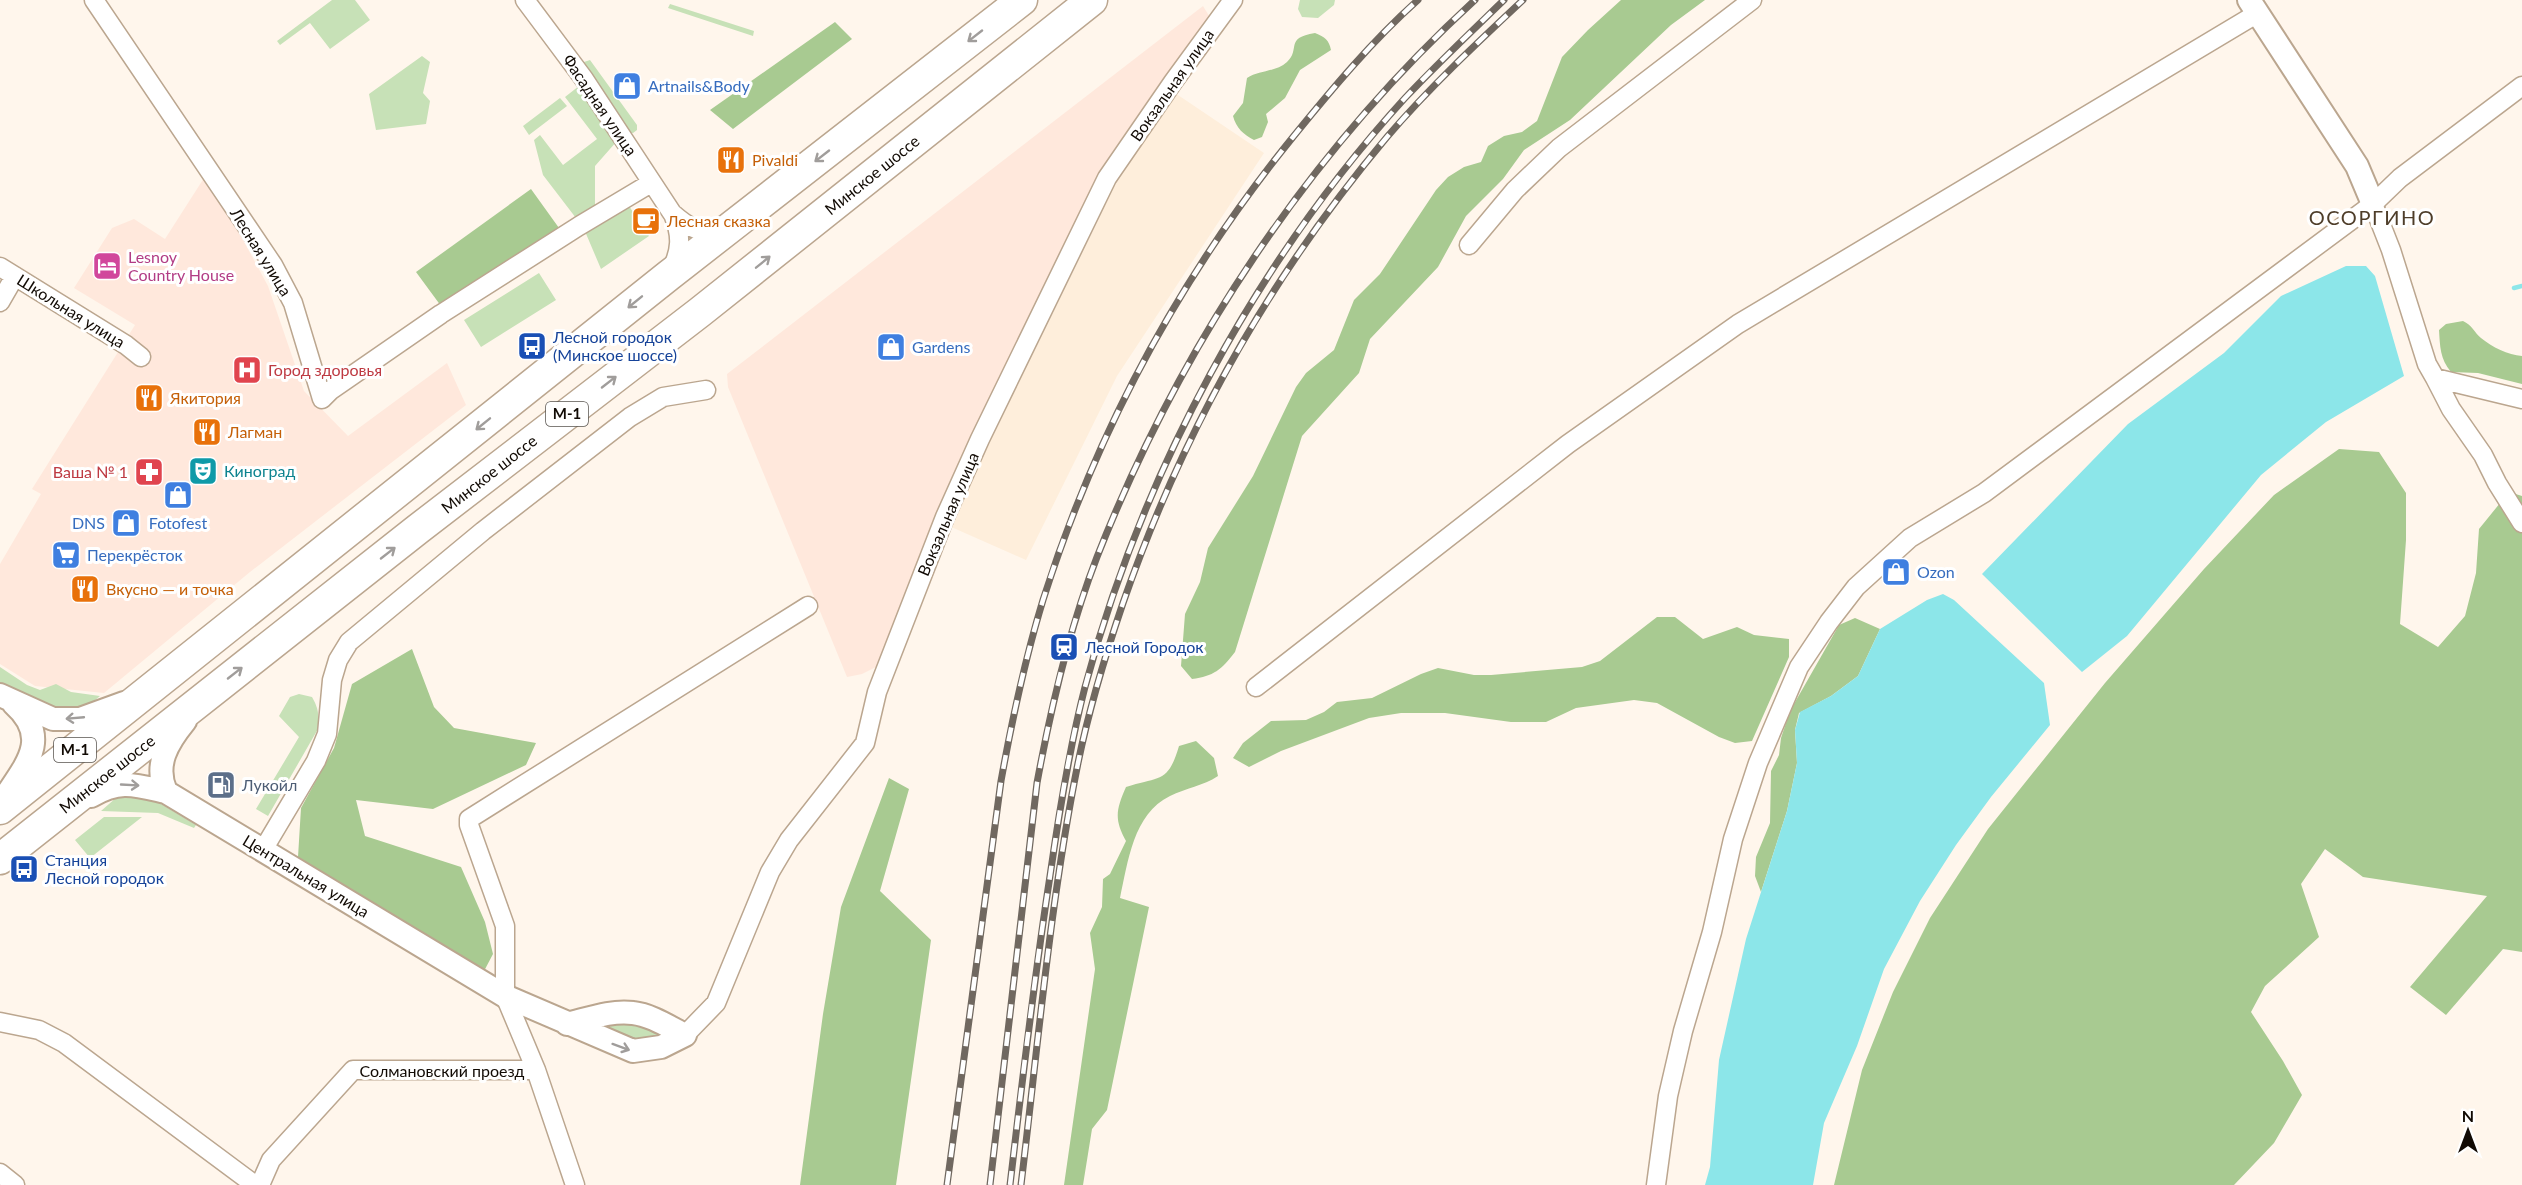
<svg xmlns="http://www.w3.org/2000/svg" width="2522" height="1185" viewBox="0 0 2522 1185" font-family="Lato,sans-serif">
<rect width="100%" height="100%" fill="#fff6ec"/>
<path fill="#ffe8dc" d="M1203,6l8,13 -113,162 -220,485 -16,8 -15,3 -119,-290 -1,-13z
M204,178l24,34 40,74 36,105 44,45 99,-73 19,42 -216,167 -146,121 -69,-7 -35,-22v-100l41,-70 -9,-5 103,-164 -61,-37 38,-60 22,-9 31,20z"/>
<path fill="#feeedb" d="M1175,93l89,60 -147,223 -91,184 -77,-34 165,-339z"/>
<path fill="#c7e1b7" d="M332,0h23l15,20 -40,29 -20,-26 -30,22 -3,-4z
M1300,0h35l-1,5 -16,13 -16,-1 -4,-8z
M670,4l84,27 -1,5 -85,-28z
M422,56l8,6 -7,31 7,8 -4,23 -50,6 -7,-36z
M590,60l47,65v5l-4,3 -7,-1 -45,-69z
M579,86l38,55 -22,25v46l-16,10 -36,-47 -9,-35 6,-5 23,30 34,-26 -32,-42z
M560,98l7,8 -38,29 -6,-9z
M629,206l20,30 -48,33 -17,-40z
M539,273l17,27 -75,47 -17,-27z
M0,667l27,18 13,5 16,-6 15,8 29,4c-37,34 -65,7 -100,-14z
M299,694l13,3c7,12 7,19 6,32l-50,87 -12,-7 43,-72 -20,-21 11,-19z
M148,796l48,29 -2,3 -36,-15 -57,-2 16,-14z
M104,817h38l-52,41 -15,-18z
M626,1017l41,20 -31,7 -47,-22z"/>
<path fill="#a8ca91" d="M1621,0h84l-34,25 -101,95 -46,30 -21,29 -37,37 -28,51 -68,72 -11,34 -57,63 -67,216c-14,18 -21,24 -43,27l-11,-13 4,-52 15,-32 8,-34 45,-72 43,-89 10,-14 28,-23 20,-50 26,-26 56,-84 12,-13 16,-10 17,-5 7,-16 16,-10 18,-4 15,-11 25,-64 26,-27z
M835,22l17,17 -119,90 -23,-19z
M1315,33c10,4 14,7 16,17l-31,20 -15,28 -19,16 2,8 -6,15 -8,3c-10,-5 -18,-12 -21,-24l10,-13 4,-25c13,-8 29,-6 40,-16 14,-13 -3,-24 28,-29z
M531,189l28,39 -118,78 -25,-34z
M2463,321c9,4 11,11 18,17 11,9 27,17 41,18v28l-44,-11 -27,-1c-11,-13 -11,-26 -12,-42l7,-6z
M2339,449l40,3 27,41v47l-6,84 38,23 27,-31 11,-43 3,-44 30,-37 13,4v456l-19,-3 -57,66 -36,-28 77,-91 -124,-19 -38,-28 -24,35 18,53 -54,49 -14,26 32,49 19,34 -28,48 -40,42h-400l28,-115 31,-78 37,-74 58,-89 117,-146 99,-114 70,-74z
M1657,617h18l28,22 34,-12 17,8 35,4v18l-37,84 -17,2 -16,-6 -62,-34 -23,-3 -58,8 -30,14h-35l-66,-9h-44l-32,5 -88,33 -32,16 -16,-9 10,-15 28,-22 35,-1 18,-8 13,-10 35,-4 49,-24 17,-6 36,7h17l91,-8 18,-6z
M1855,618l25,11 -22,47 -27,20 -32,17 -4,17 2,33 -10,48 -26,81 -6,-16 1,-19 14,-34 1,-52 8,-16 2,-17 9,-27 49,-86z
M412,649l22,58 20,21 82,15 -10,22 -93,44 -77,-9 9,36 96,31 24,55 8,32 -10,19 -185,-116 3,-49 33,-60 18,-64z
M1196,741l18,17 4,18c-15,10 -32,12 -48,20 -37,18 -42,66 -50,102l29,9 -42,203 -15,19 -9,56h-19l31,-216 -5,-36 12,-26 1,-28 7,-5 16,-33c-12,-22 -10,-31 0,-54 35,-11 42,-4 53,-41z
M889,778l20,11 -29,102 51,49 -35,245h-96l23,-171 18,-107z"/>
<path fill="#8ce6e9" d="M2346,266h20l9,10 29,100 -78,46 -65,53 -134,161 -45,36 -100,-98 146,-150 96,-71 57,-57z
M1943,594l11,6 90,83 6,42 -59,72 -35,48 -36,56 -36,68 -27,77 -33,77 -11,62h-108l5,-18 9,-107 27,-121 41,-128 10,-48 -2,-33 5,-18 31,-16 27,-20 22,-47 47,-29z"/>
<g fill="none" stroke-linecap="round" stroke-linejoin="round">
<path stroke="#8ce6e9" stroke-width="4.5" d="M2514,288l8,-2"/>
<g stroke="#bba68f" stroke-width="21">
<path id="minor" d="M94,0l179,265 20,38 29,96 9,-9 110,-76 138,-88 72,-43
M525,0l59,79 88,134c19,17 26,19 52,18
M2373,204l18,46 36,114 8,14 87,21
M1469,245l46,-55 44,-42 193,-148
M0,267l126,78 15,12
M671,271c10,-21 11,-35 2,-57
M0,302l15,-26
M2435,378l16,31 32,46 14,28 25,40
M1256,687l312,-243 170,-120 520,-311
M263,850l53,-89 11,-27 5,-54 6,-20 11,-18 134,-111 147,-114 33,-20 43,-7
M0,1022l39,8 25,13 191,142
M685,1035l31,-32 54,-131 19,-32 76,-97 12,-51 68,-175 35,-78 127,-261 66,-96 60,-82
M0,1173l15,12
M260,1185l11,-25 82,-90h183
M575,1185l-39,-115 -31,-74v-70l-36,-101v-6l339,-213
M1656,1185l12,-89 15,-65 29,-99 21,-93 25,-76 41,-96 30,-45 27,-35 54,-49 74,-45 389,-289 27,-26 122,-92"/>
</g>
<g stroke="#bba68f" stroke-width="26">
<path id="tertiary" d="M2249,0l108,166 16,38
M0,695l53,24h27l44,-16
M166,792c-12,-27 1,-49 19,-71
M91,796c29,-17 44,-11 75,-4l339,204 128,55 28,-4 24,-12c-16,-8 -34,-20 -52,-22 -22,-3 -45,6 -66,11
M5,797c22,-33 46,-60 9,-93"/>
</g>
<g stroke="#bba68f" stroke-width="33">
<path id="trunk" d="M0,809l668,-533 354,-276
M0,859l418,-330 282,-217 392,-312"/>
</g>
<use href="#minor" stroke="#fff" stroke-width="18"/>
<use href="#tertiary" stroke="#fff" stroke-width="22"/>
<use href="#trunk" stroke="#fff" stroke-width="30"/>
<g stroke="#706860" stroke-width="7">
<path id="rail" d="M947,1185l54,-404c11,-61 24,-122 42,-181 54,-170 138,-325 250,-463 39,-48 79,-96 125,-137
M990,1185l47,-402c14,-76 32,-154 60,-226 83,-211 211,-404 378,-557
M1010,1185c12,-103 24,-206 40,-309 9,-63 19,-127 35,-189 57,-213 171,-426 320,-589 32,-34 66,-66 99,-98
M1021,1185c17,-140 29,-283 57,-422 11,-54 27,-107 45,-160 59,-170 148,-328 264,-466 42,-49 89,-93 136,-137"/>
</g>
<use href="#rail" stroke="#fff" stroke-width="4.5" stroke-dasharray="14" stroke-linecap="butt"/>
</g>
<defs><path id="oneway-shaft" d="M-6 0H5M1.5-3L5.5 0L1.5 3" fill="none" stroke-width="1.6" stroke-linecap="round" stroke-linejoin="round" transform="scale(1.5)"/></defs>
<g stroke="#a09d9b">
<use href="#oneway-shaft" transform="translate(975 36) rotate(142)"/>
<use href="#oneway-shaft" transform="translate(822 156) rotate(142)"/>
<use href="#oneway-shaft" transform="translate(763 262) rotate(-39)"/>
<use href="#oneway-shaft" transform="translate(635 302) rotate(141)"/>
<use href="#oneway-shaft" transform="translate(609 382) rotate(-38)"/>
<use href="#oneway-shaft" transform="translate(483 424) rotate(141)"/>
<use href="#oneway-shaft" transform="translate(388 553) rotate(-38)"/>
<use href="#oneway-shaft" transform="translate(235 673) rotate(-38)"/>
<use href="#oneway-shaft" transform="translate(75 718) rotate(175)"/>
<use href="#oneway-shaft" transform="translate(130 785) rotate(3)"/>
<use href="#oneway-shaft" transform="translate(621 1047) rotate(20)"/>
</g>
<defs>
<g id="shop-square" transform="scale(1.5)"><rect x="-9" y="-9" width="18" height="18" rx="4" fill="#3f7fe0" stroke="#fff"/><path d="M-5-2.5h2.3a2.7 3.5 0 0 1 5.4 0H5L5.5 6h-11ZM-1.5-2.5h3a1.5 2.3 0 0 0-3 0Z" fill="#fff"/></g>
<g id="restaurant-square" transform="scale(1.5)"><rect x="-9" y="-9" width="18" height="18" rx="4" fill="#e8710a" stroke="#fff"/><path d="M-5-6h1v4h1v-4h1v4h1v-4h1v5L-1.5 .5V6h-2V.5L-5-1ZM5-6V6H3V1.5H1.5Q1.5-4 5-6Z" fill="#fff"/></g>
<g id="cafe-square" transform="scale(1.5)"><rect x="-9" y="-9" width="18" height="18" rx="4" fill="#e8710a" stroke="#fff"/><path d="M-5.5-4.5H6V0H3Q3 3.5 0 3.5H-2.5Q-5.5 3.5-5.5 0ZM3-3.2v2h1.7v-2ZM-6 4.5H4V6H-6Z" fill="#fff"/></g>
<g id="hotel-square" transform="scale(1.5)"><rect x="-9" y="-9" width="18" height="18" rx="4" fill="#d1479c" stroke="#fff"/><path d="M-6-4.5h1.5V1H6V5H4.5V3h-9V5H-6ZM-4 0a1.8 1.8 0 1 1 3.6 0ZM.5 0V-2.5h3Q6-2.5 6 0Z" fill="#fff"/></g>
<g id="bus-square" transform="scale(1.5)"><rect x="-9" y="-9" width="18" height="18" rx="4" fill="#1a4fb4" stroke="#fff"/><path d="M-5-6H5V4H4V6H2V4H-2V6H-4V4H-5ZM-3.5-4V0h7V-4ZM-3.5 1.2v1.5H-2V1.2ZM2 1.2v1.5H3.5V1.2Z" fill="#fff"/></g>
<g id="hospital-square" transform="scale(1.5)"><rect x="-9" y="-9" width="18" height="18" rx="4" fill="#e0444e" stroke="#fff"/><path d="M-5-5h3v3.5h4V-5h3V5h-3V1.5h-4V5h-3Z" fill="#fff"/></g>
<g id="theatre-square" transform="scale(1.5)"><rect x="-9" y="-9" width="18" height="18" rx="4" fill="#0f9aa8" stroke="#fff"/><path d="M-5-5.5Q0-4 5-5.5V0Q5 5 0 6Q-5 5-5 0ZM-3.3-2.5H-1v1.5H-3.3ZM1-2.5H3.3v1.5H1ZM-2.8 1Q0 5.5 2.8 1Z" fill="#fff"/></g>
<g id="pharmacy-square" transform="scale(1.5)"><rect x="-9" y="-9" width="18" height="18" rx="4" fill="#e0444e" stroke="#fff"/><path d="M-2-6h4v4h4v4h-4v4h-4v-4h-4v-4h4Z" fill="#fff"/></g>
<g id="supermarket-square" transform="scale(1.5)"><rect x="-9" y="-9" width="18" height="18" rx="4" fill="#3f7fe0" stroke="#fff"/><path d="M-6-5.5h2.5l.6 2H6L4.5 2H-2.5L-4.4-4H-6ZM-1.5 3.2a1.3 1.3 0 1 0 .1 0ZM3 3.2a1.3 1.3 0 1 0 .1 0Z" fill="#fff"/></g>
<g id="station-square" transform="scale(1.5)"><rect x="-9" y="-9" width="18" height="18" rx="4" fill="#1a4fb4" stroke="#fff"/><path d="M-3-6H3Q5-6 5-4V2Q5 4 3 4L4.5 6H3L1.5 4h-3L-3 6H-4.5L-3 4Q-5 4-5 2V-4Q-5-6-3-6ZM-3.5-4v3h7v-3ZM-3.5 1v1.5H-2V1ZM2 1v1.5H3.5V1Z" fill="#fff"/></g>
<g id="fuel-square" transform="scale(1.5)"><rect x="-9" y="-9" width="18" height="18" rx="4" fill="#5c6f8a" stroke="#fff"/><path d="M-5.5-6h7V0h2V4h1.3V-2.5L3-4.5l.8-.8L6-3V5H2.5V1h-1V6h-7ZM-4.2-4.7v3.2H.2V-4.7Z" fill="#fff"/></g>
</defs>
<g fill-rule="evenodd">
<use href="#shop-square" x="627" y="86"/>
<use href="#restaurant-square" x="731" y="160"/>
<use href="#cafe-square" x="646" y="221"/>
<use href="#hotel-square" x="107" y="266"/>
<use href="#bus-square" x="532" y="346"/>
<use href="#shop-square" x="891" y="347"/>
<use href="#hospital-square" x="247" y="370"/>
<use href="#restaurant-square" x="149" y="398"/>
<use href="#restaurant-square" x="207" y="432"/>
<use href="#theatre-square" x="203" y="471"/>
<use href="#pharmacy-square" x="149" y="472"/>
<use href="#shop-square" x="178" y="495"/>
<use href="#shop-square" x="126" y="523"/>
<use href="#supermarket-square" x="66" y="555"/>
<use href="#shop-square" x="1896" y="572"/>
<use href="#restaurant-square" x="85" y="589"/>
<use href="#station-square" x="1064" y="647"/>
<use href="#fuel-square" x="221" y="785"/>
<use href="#bus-square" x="24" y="869"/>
</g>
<g text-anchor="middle" stroke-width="6" stroke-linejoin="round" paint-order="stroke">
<g fill="#fff" stroke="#58544f" stroke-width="1.5">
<rect x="546" y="402" width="42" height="24" rx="4.5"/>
<rect x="54" y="738" width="42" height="24" rx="4.5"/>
</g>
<g font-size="15" font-weight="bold" fill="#110a04">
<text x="567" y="419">М-1</text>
<text x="75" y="755">М-1</text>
</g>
<g font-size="16" fill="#110a04" stroke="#fff">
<text transform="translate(1172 85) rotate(-55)" y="6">Вокзальная улица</text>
<text transform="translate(600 105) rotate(56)" y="6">Фасадная улица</text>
<text transform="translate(872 175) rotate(-39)" y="6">Минское шоссе</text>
<text transform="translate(261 252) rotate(58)" y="6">Лесная улица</text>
<text transform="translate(71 311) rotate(32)" y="6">Школьная улица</text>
<text transform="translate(489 474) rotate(-38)" y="6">Минское шоссе</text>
<text transform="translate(948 514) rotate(-67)" y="6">Вокзальная улица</text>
<text transform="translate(107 774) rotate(-38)" y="6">Минское шоссе</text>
<text transform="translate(306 876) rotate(31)" y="6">Центральная улица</text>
<text x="442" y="1077">Солмановский проезд</text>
</g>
<g font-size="16" fill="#366cbe" stroke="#fff" text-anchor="start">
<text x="648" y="92">Artnails&amp;Body</text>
<text x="912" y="353">Gardens</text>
<text x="105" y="529" text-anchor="end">DNS</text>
<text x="178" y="529" text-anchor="middle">Fotofest</text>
<text x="87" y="561">Перекрёсток</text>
<text x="1917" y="578">Ozon</text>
</g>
<g font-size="16" fill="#c56008" stroke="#fff" text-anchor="start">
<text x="752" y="166">Pivaldi</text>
<text x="667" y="227">Лесная сказка</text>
<text x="170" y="404">Якитория</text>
<text x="228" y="438">Лагман</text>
<text x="106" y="595">Вкусно — и точка</text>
</g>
<g font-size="16" fill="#b23c85" stroke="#fff" text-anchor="start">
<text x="128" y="263">Lesnoy<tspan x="128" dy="18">Country House</tspan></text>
</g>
<g font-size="16" fill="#164399" stroke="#fff" text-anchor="start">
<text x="553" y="343">Лесной городок<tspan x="553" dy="18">(Минское шоссе)</tspan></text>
<text x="1085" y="653">Лесной Городок</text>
<text x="45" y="866">Станция<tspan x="45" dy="18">Лесной городок</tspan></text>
</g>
<g font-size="16" fill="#be3a42" stroke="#fff" text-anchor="start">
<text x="268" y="376">Город здоровья</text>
<text x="128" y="478" text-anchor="end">Ваша № 1</text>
</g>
<g font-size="16" fill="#0d838f" stroke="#fff" text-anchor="start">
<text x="224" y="477">Киноград</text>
</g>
<g font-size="16" fill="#4e5e75" stroke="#fff" text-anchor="start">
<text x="242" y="791">Лукойл</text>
</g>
<g font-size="20" letter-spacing="1.5" fill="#4e3d29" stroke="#fff">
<text x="2372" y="225">ОСОРГИНО</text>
</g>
</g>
<g transform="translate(2468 1131)" stroke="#ffffff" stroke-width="4.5" paint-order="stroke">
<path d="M0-4.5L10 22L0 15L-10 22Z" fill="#110a04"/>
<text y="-9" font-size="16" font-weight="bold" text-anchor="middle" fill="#110a04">N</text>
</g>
</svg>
